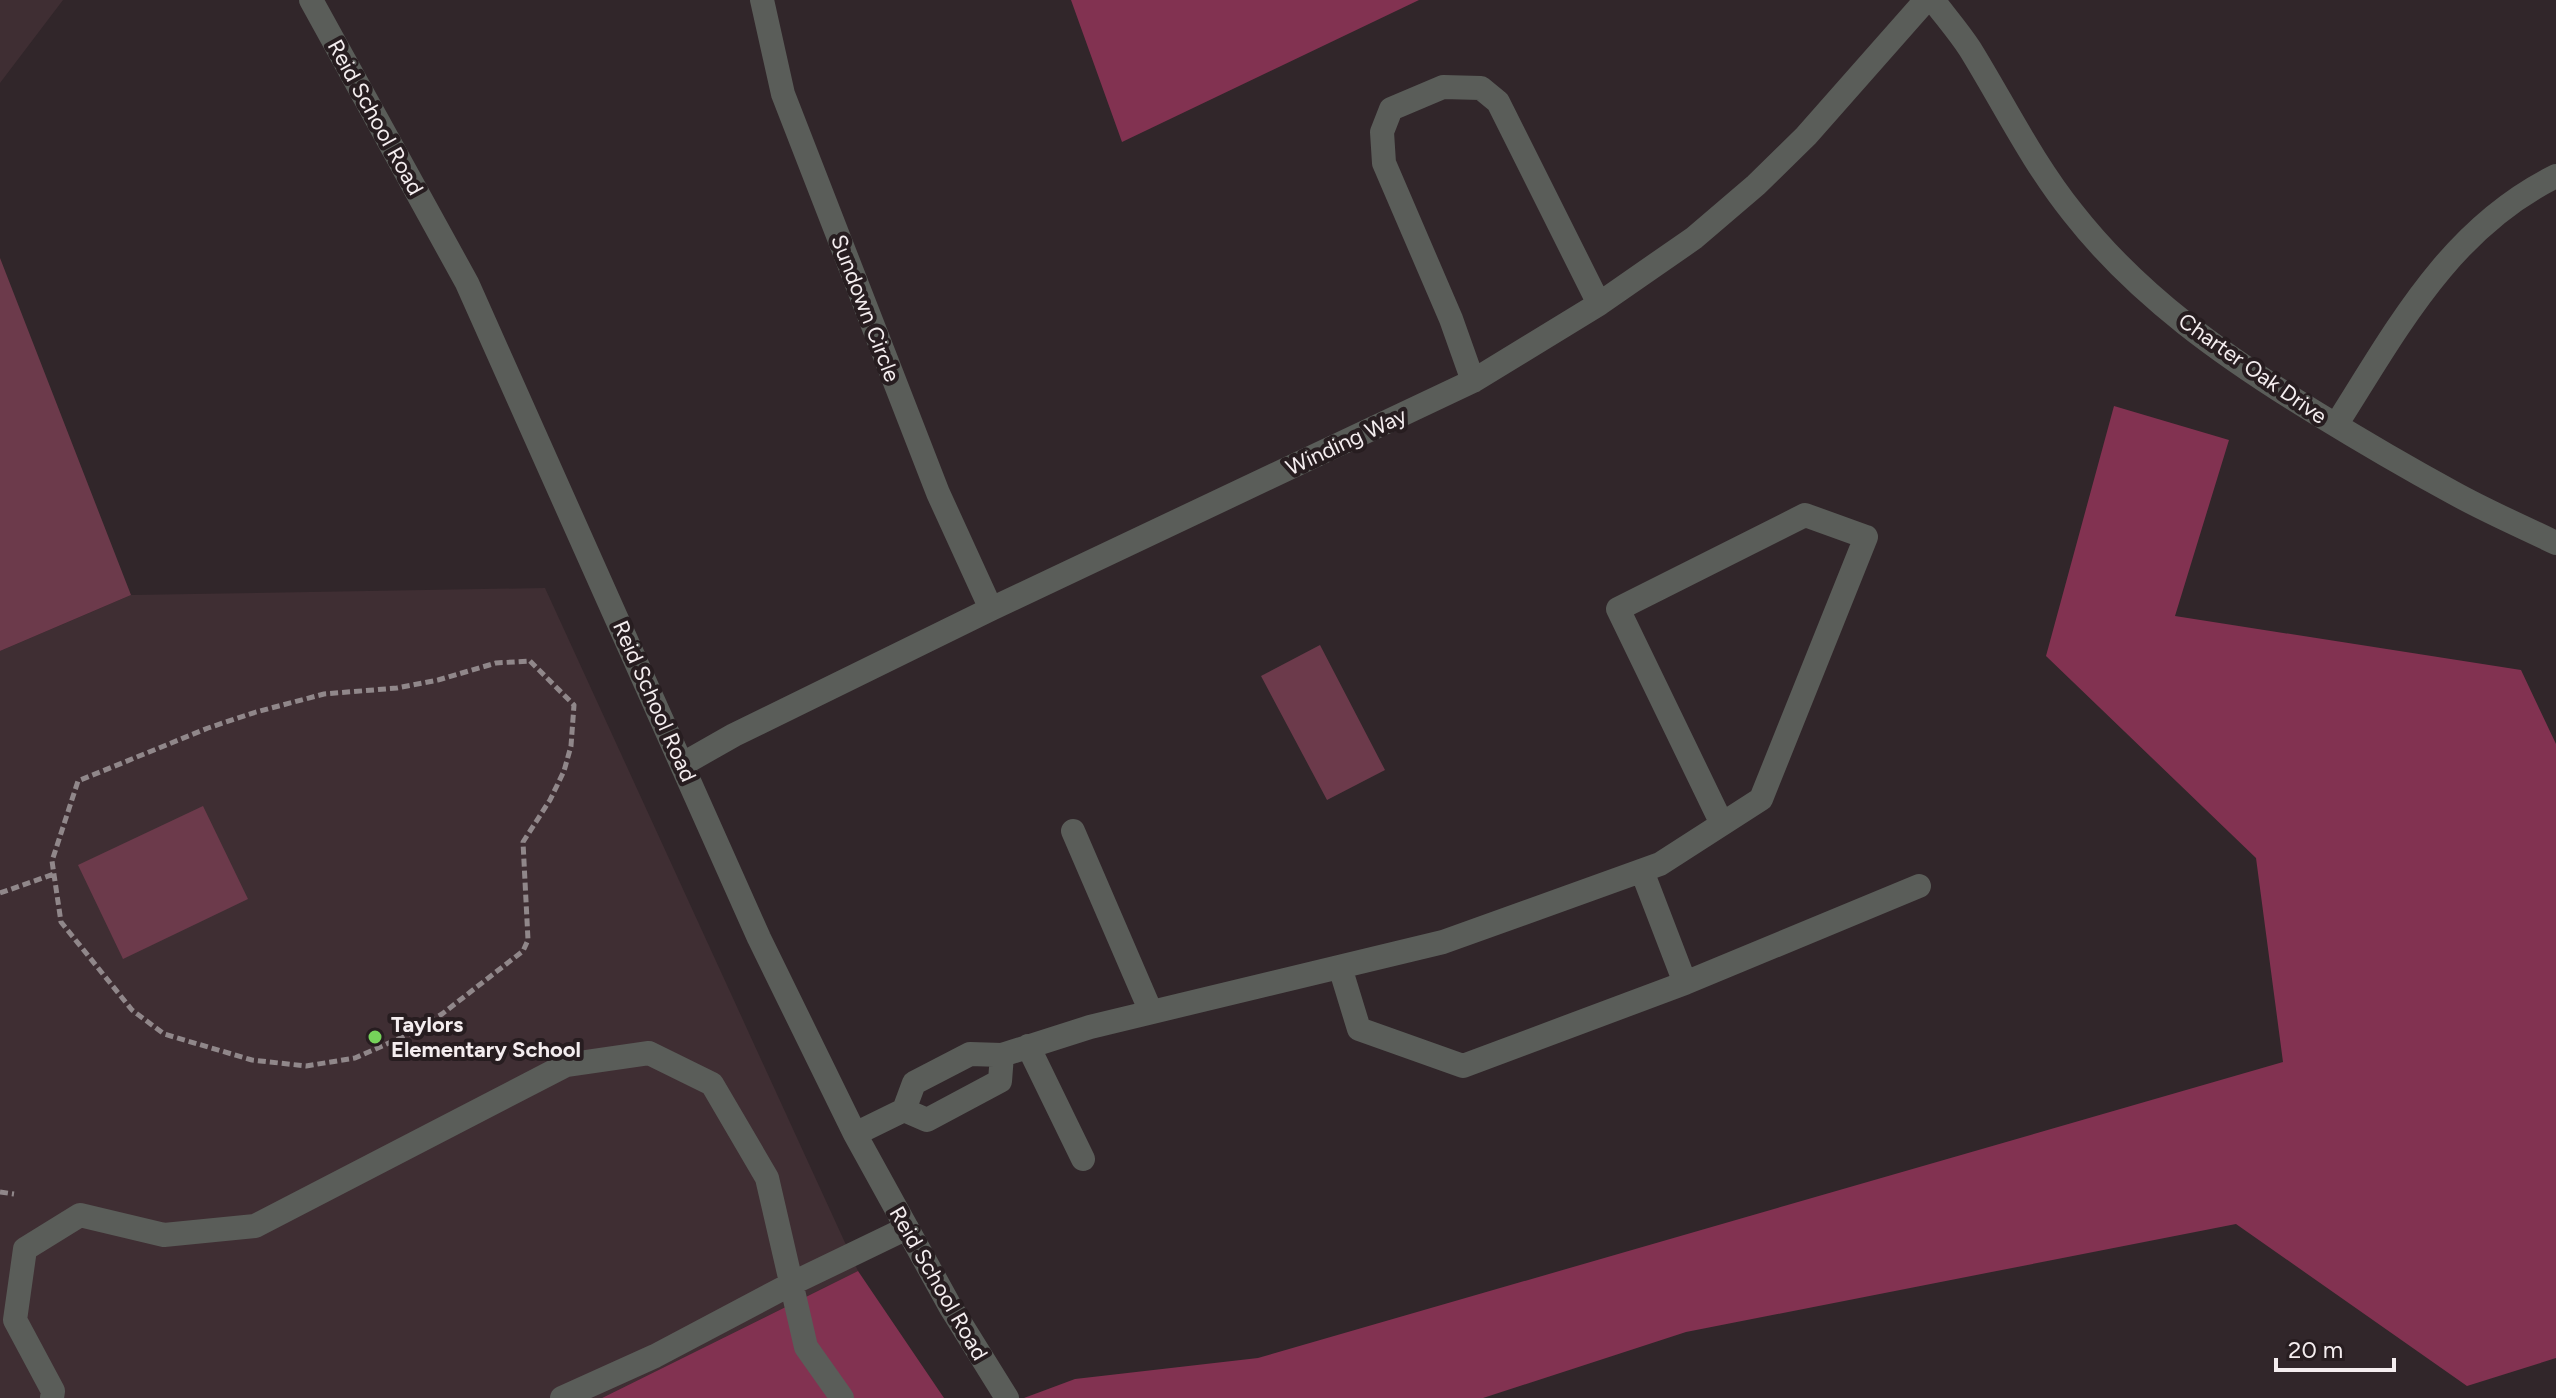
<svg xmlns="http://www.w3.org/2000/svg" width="2556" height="1398" viewBox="0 0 2556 1398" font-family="Figtree,sans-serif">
<rect width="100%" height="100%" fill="#31262a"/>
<path fill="#3f2e33" d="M0,0h63l-63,83z
M545,588l313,683 -256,127h-602v-747l131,-56z"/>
<path fill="#6c3a4b" d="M0,258l131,337 -131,56z
M1320,645l65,125 -58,30 -66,-124z
M203,806l45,93 -125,60 -45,-94z"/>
<path fill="#823251" d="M1071,0h348l-297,142z
M2114,406l115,34 -54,176 346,54 35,74v614l-89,28 -231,-162 -550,108 -203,66h-459l51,-19 183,-21 1025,-296 -27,-204 -210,-202z
M858,1271l86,127h-342z"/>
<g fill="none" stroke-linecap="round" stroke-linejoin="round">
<path stroke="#90878a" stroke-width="5" stroke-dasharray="8 4" stroke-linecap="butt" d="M530,661l44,44 -3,41 -7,25 -14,29 -27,42 5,98 -5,11 -81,63 -35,21 -52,23 -49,8 -54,-6 -88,-26 -32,-24 -71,-88 -9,-61 26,-80 130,-53 48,-16 68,-18 73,-6 41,-8 58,-17z
M0,893l54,-19
M0,1192l14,2"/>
<path stroke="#5a5d59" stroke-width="24" d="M311,0l156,283 292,655 96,196 96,174 56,90
M762,0l21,94 155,399 53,116
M1933,0c12,16 26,32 37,49 34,55 62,113 103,164 65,83 153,145 243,200 44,27 90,54 136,79 34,19 69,34 104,51
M1473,381l-22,-62 -67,-156 -2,-31 9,-23 52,-22 38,1 17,14 101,202
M2336,425c61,-96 113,-196 220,-249
M683,764l51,-29 257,-126 482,-228 126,-77 95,-66 62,-53 50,-49 120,-136
M1073,831l78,181
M1340,967l19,62 104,37 222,-83 -43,-112
M1685,983l234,-97
M1028,1046l55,113
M904,1110l23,10 73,-39 2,-26
M855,1134l49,-24 10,-27 56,-29 32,1 88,-28 353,-85 217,-78 101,-65 105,-262 -61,-22 -187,94 104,215
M52,1398l1,-7 -38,-71 10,-71 55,-34 84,20 91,-9 311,-161 83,-12 63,31 55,94 39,169 36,51
M562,1398l93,-42 138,-73 114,-55"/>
</g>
<circle fill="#76d25a" stroke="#271d20" stroke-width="3" cx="375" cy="1037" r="8"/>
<g text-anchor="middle" stroke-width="8" stroke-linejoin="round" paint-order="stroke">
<g font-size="22" fill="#f4edef" stroke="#271d20">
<text transform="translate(376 117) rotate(61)" y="8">Reid School Road</text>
<text transform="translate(866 308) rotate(69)" y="8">Sundown Circle</text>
<text transform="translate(2253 368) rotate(35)" y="8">Charter Oak Drive</text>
<text transform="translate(1346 441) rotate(-25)" y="8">Winding Way</text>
<text transform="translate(655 701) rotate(66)" y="8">Reid School Road</text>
<text transform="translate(939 1283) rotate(60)" y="8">Reid School Road</text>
</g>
<g font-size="22" font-weight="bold" fill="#f4edef" stroke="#271d20" text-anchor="start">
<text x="391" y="1032">Taylors<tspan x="391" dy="25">Elementary School</tspan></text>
</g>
</g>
<path d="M2276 1358v12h118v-12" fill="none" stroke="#f4edef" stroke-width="4"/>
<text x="2288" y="1358" font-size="24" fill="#f4edef" stroke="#271d20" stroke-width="6" paint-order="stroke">20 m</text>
</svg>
